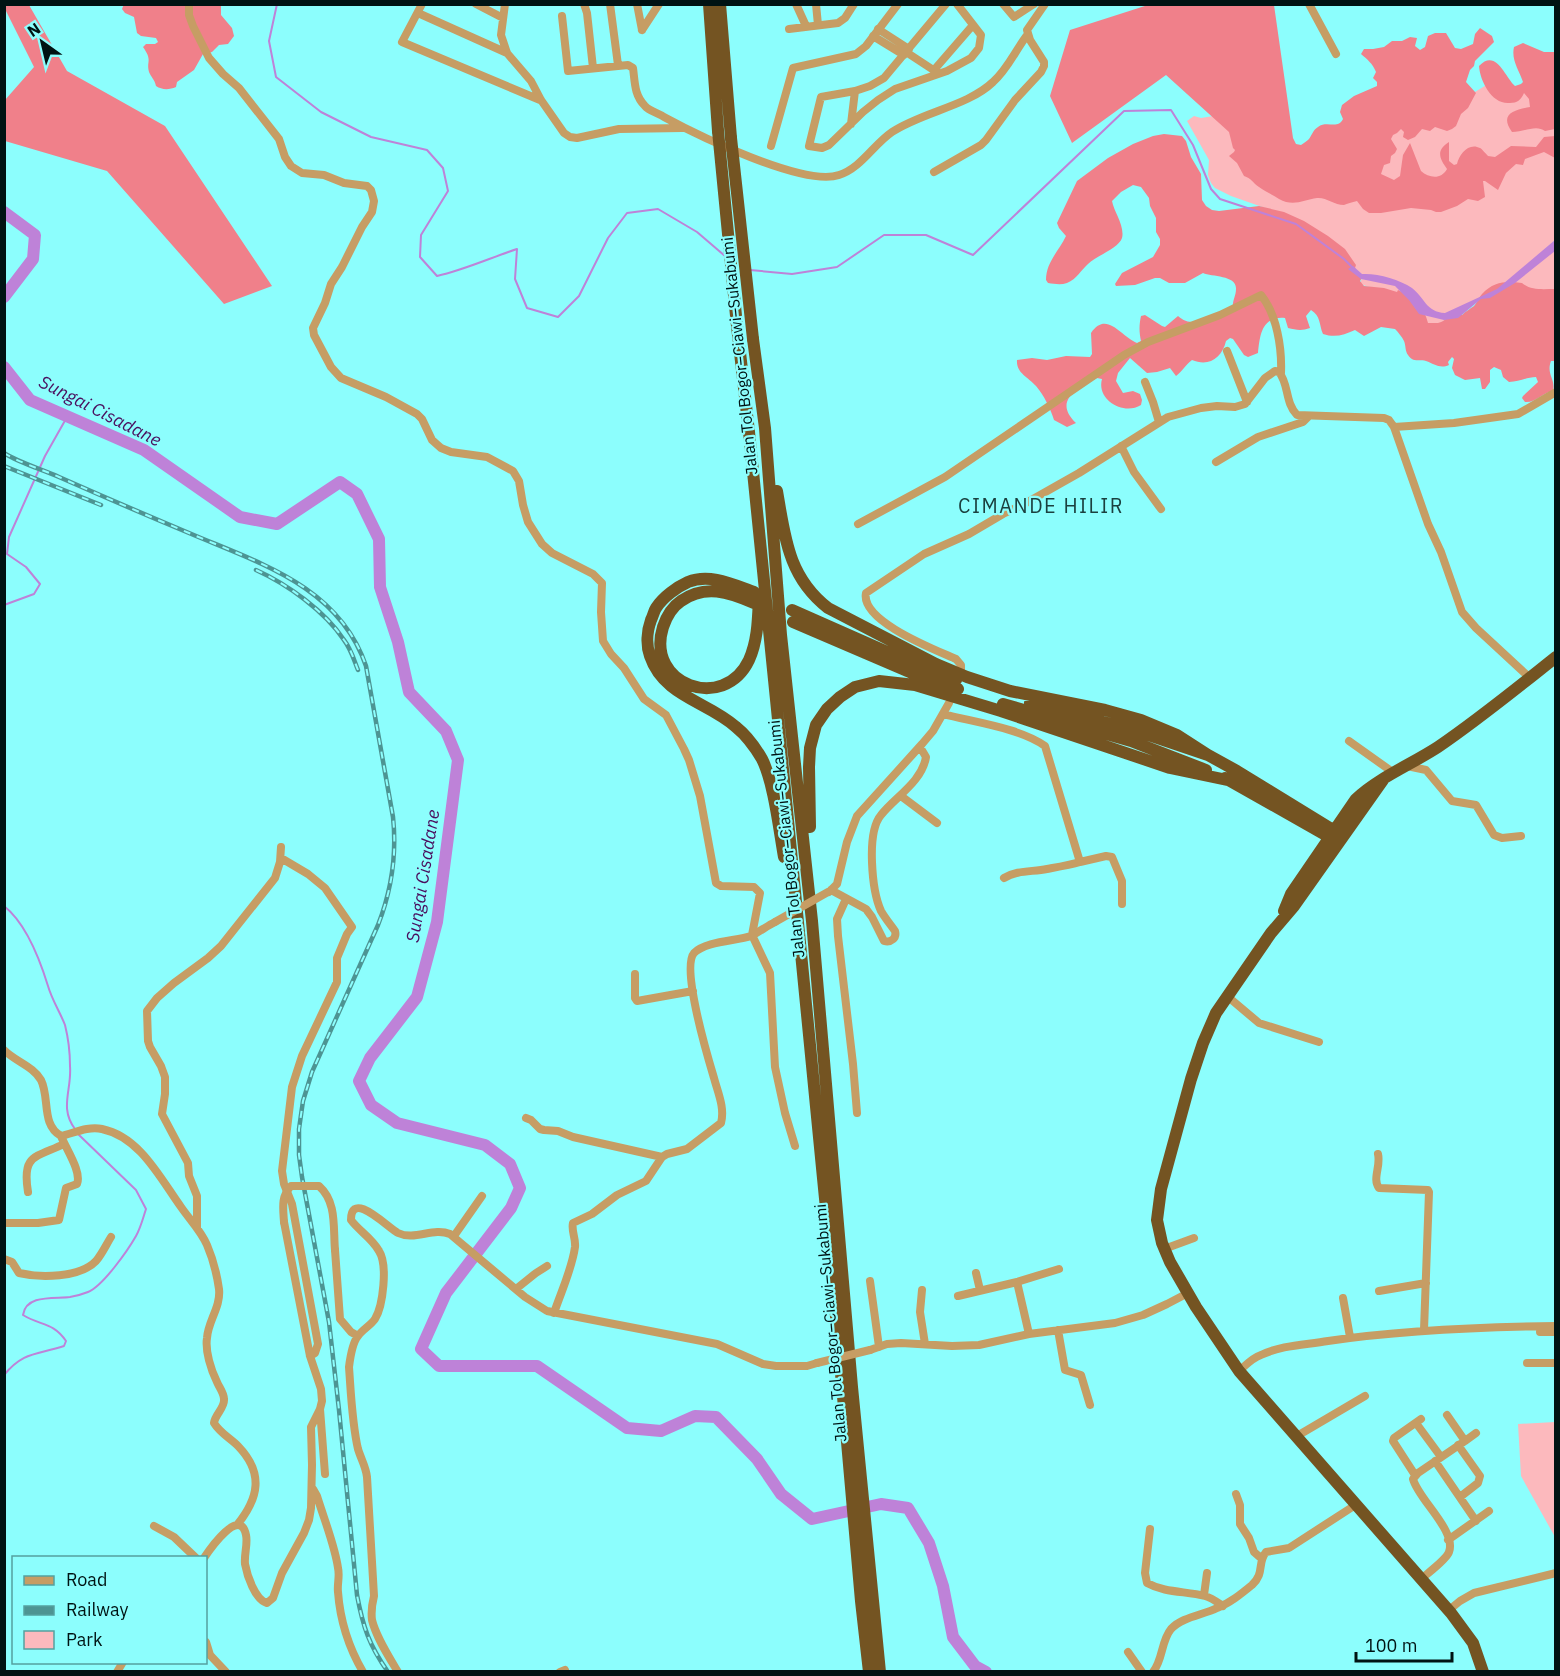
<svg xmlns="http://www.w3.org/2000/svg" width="1560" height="1676" viewBox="0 0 1560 1676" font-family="'IBM Plex Sans',sans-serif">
<rect width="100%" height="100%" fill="#8cfefd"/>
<path fill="#fcb9bd" d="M1488,84l38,4 29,31v21l-99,53 -58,-9 -26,-9 18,-45 80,-35z
M1226,114l52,77 202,-12 37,-20 38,-12v93l-30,28 30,-18v45l-74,4 -49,29 -9,-8 -22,-26 -23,-4 -18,-6 3,-9 -95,-66 -37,-13 -16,-8 -4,-5 -3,-8 1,-15 -22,-39 7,-5 7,2z
M1555,1422h1l-1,115 -34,-61 -3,-52z"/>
<path fill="#f0808a" d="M5,4l24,1 38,66 98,55 107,160 -48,18 -117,-133 -102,-30v-41l29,-33 -29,-58z
M124,4l99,1 -2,1v9l11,13 2,8 -6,8 -9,1 -7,7 -9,2 -9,16 -17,12 -1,5c-7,3 -14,3 -20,-1 -1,-6 -5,-9 -7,-14 -3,-11 4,-11 -6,-25l3,-3h9l3,-2 -2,-4 -15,-2 -4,-3 -3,-16 -9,-4 -3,-4z
M1148,5h126l19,133 3,6 5,1c3,-2 6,-4 8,-6 3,-4 4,-9 9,-12 9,-7 20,3 25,-8l-3,-7 2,-7 12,-9 23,-10v-4l-4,-4 3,-6c-3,-8 -9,-13 -15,-18l3,-5h9l11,-2 8,-6h10l8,-4 7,1 -2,8 5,4 5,-3 3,-11 7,-3h11l9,15 6,1 12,-5 2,-10 5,-6 12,8 2,6 -19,19 -1,5 -4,4 -4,12 10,11 -8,15 -7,6 -5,12 -4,3 -5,2 -12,-4 -5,4 -8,-2 -7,8 -7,3 -5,-3 1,-5 -3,-3 -4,4 -4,2 -2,4 6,10 -2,4 -4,3 -1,7 -6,2 -3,9 13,6 6,-4 3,-21 7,-12 11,28c8,7 20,9 26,-2 -8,-11 -11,-19 2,-27v19l5,4 3,-1c2,-10 12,-22 23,-16 1,0 7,7 8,8l7,1 16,-11 25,1 8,-10 11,-1v22l-11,-6 -19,7 -2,6 -7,-1 -10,9 -8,17 -13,-9h-2l2,16 -7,4 -10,-2 -11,7 -16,6h-5l-5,-2 -20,-2 -30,5h-12l-6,-4 -6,-8c-5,1 -10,3 -13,4 -10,0 -18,-8 -27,-7 -13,2 -24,9 -38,1 -6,-4 -13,-7 -20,-12 -6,-4 -8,-9 -15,-11l-7,-13 -8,-7 5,-4 1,-2 -2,-2 -4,-16 -63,-57 -94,68 -22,-47 20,-66z
M1523,43l21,9h11v77l-10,2c-9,-7 -21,1 -33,1 -13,-18 2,-22 18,-25l-1,-8 -5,-6c-3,7 -7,10 -14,10 -18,2 -30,-22 -31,-37 17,-18 26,11 36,20l6,-2 2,-2c-4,-12 -12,-22 -9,-35z
M1164,134l18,2 4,5 5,16 10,17 1,26 4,6 6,4 7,1 40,-5 25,6 20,9 24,15 17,13 11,16 -1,3 7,10 -2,3 4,5 20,2 13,4 1,-2c16,7 26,17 30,33 1,0 9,0 10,0 11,-3 8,-10 24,-8 4,-4 8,-6 12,-9 3,-3 5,-9 8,-12 12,-13 25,-13 40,-11 9,8 22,6 33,6v72h-4c-5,14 5,18 2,30 -10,1 -17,12 -28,11l-3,-4 1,-2 15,-14 -2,-5c-9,0 -17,5 -27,5l-6,-5 -2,-7 -7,-3 -4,3v12l-5,7h-3l-2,-11 -15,2 -10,-5 -3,-7 2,-9 -2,-2 -4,5 1,3c-9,4 -15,-1 -23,-4 -7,-2 -13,2 -18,-6 -3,-4 -2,-9 -4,-14 -2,-4 -6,-9 -9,-12l-14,-2 -17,9 -9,-6c-11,5 -20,8 -32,4 -4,-9 -2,-18 -12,-24l-5,6 4,12c-8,3 -14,2 -22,0l-3,-10c-23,-2 -25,16 -27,35l-10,4 -4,-2 -11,-16 -3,-1 -4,3c-4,17 -17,26 -34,19 -7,5 -9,11 -16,16l-6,-8 -13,4 -10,1 -17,-15 -12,15 -2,8 7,12 10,-2 7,3 2,6 -1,5c-17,11 -45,-5 -39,-26l-5,-1c-18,10 -45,22 -21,45l-9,4 -13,-7c-3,-10 -10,-25 -18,-34 -8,-9 -20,-13 -19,-26l15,-2 15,2 19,-4 24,1 2,-3 -1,-21c16,-23 30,4 46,10l4,-2c-2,-9 -2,-16 0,-25l4,-1 17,11 3,1 13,-11c16,15 38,-1 55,-8 -1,-7 3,-12 3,-19 1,-14 -24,-12 -33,-16l-18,10h-16l-9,-5h-5l-20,7 -19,1 -1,-2 7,-11 31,-16 7,-12v-6l-4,-7v-14l-6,-12 -1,-8 -8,-11 -8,-2 -12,7 -9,9c2,11 13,25 10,37 -3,10 -26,18 -34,26 -7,6 -11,15 -21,19 -6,2 -12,1 -19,0l-2,-3c0,-18 13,-29 20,-44l-7,-8 -2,-5 20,-42 31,-23 25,-14 20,-8z"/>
<path fill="#be82d8" d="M1555,240v11l-40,32 -25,15 -9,1 -23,19 -14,2 -25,-6 -10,-14 -14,-14 -34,-7 -13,-10 5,-3 9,8c15,-1 37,5 50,14 13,10 14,24 33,25l52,-24z"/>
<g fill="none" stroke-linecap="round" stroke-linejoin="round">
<path stroke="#be82d8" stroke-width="2" d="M277,4l-8,37 7,36 45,35 50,25 56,13 16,18 5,23 -27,44 -1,22 17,19c27,-6 53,-18 80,-27l-2,30 12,29 31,9 21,-21 29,-58 19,-25 31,-4 39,23 28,24
M750,270l42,4 45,-7 47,-32h42l47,20 151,-144 47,-1 22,35 18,44 9,10 76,25 48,35 9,9
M4,605l30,-11 6,-10 -14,-17 -19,-13 2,-17 36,-81 22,-39
M4,906c23,18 36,54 44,80 4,14 12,26 17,39 3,12 5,28 5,41 2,24 -11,42 5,63
M4,1375c20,-24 33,-20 60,-29l2,-5c-13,-19 -25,-15 -43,-26 3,-21 32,-16 47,-18 6,-1 13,-3 18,-5 15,-6 40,-42 48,-56 5,-9 7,-18 10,-27l-10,-19 -58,-56"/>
<path stroke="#be82d8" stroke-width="12" d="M4,212l31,23 -2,24 -29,38
M4,367l26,33 114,50 96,67 37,7 63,-42 17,12 22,45 1,48 18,55 11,50 37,39 12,29 -21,162 -20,75 -47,61 -11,23 12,24 26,18 88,22 25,19 10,24 -9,20 -65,85 -25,56 18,17h98l90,62 34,3 34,-15 21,1 41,42 24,35 31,25 69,-15 27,4 21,35 14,43 10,51 22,29 11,6"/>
<path stroke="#c69d64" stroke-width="8" d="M189,4v11l4,11 16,32 14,16 16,14 40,51 6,18 6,9 11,7 22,2 20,8 23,3 4,4 3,11 -2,11 -10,15 -20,40 -11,17 -6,19 -12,25 1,7 17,32 10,11 45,19 31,17 5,5 10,21 9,8 10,4 36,5 26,14 6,10 4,24 5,17 14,22 10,9 41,21 9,9 -1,29 2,29 8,13 13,14 20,31 22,16 18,34 5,11 11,36 16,87 5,3 33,1 6,6 -8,42 18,38 5,94 10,46 10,33
M422,4l-20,38 138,58
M476,4l27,14
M505,4l-4,31 6,18 24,28 10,19 23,33 6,4 7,1 42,-9 63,-1
M584,4l3,9 6,55
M610,4l8,61
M637,4l5,26
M796,4l10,22
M816,4l2,21
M946,4l-62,74 -14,8 -15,5 -34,6 -12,49 13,2 7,-3 34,-33 15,-12 17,-11 52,-18 24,-13 8,-10 2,-13 -24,-31
M1003,4l11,13 20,-13
M1309,4l27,50
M418,13l89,40
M562,16l6,55 60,-6 5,3c2,14 1,27 12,38 4,5 13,7 19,11 33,18 140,70 175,58 22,-7 34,-30 53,-43 30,-20 76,-26 101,-50 15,-13 23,-33 35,-48
M789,29l49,-6 7,-5 9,-14
M878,29l31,20
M642,30l17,-26
M873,36l31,19
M906,52l32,21
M934,70l39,-45
M851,124l4,-33
M771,146l22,-78 63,-14 10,-8 32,-42
M934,172l47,-27 5,-5 29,-40 26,-28 3,-6v-4l-14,-22 -3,-10 18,-26
M1227,351l20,51
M1145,382l8,20 6,20
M1394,427l60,-4 64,-9 38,-22
M1121,446l13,26 27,37
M1216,462l42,-25 45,-15 6,-6
M858,524l87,-47 179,-122 24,-13 72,-27 41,-20c16,20 21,53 20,78
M961,671v-6l-5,-6c-20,-9 -96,-38 -90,-66l58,-39 45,-20 34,-20 23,-11 53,-30 89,-56 33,-9 16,-2 18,1 10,-3 20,-26 10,-7 4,1c10,12 6,31 18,43l87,3 5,2 5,7 34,97 13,28 21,60 14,16 54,50
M943,714c30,8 77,14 102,32l35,116c-10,3 -22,5 -33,7 -15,3 -30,1 -43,9
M1349,741l45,32
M1407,766l19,4 26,31 24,4 18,30 8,3 19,-2
M901,796l36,27
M281,858l27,16 17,14 27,39 -5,7 -10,24v24l-35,74 -10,31 -10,84 2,13 8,20 26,140 -3,9 -5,3
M1080,862l26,-6 6,1 10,24v23
M831,890l35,19 6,8 12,24c7,2 13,-3 11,-10 -5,-7 -10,-13 -14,-20 -9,-20 -15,-78 0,-96 14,-18 41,-33 45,-58l-6,-10
M829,892l8,-8 10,-42 10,-26 65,-72 11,-13 16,-28
M846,899l-9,20 1,17 15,128 4,49
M635,974v24l2,3 56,-10
M1227,996l32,27 60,19
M4,1050c12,12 29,16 37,30 9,18 0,45 20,56 13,-3 27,-10 41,-7 38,8 58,49 79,78 9,13 20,24 26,38 6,14 10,30 12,44 2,18 -11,32 -12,49 -2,13 4,32 10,44 2,5 7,11 7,17 1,9 -9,15 -10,24 6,10 16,15 24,23 26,27 21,52 -1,79
M526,1118l5,2 9,9 4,1 14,1 15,6 89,20
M1378,1154c3,12 -6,25 1,34l49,2 1,2 -5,138
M28,1192c-6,-37 6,-34 36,-48
M4,1223h34l21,-3 7,-32 11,-4c5,-12 -11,-35 -16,-48
M197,1228v-32l-8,-20 -1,-13 -26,-49 3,-20v-17l-4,-11 -11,-19 -2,-6 -1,-30 10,-13 17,-15 34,-25 13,-12 54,-68 5,-16 1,-15
M454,1236l28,-40
M1164,1249l30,-11
M335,1250l5,69 11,13 7,4
M4,1259l8,3 7,11c21,5 61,5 77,-12 6,-7 10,-16 15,-24
M976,1273l4,17
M870,1281l9,66
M516,1289l20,-16 11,-7
M922,1290l-2,22 5,32
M1379,1291l47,-8
M958,1296l59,-14
M1343,1298l7,39
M554,1313c7,-21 18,-44 21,-66 1,-9 -4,-16 -2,-24l19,-9 25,-19 29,-14 16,-24 5,-3 20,-5 34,-26c4,-15 -3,-30 -7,-45 -6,-20 -33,-110 -20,-125 12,-12 42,-12 57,-17 8,-4 16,-10 24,-14
M1058,1330l7,40 16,5 9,30
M1540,1332h16
M1029,1334l-12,-52 42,-13
M870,1350l17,-6 14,-1 51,3 27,-1 50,-11 86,-11 28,-8 24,-11 21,-11
M1527,1363h29
M1239,1371c7,-6 13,-13 22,-16 21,-10 44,-10 67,-14 75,-11 151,-14 228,-15
M320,1409l5,65
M1416,1423l25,34
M1297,1436l68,-40
M1465,1441l11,-8
M1458,1445l22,31 -2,7 -18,14
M1435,1461l41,60
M1415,1475l-22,-34 1,-3 27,-19
M313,1489l4,7c7,23 18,50 21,72 2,8 -1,16 0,24 2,27 11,56 25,80
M1236,1494l4,11v19l9,14 5,14 8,7
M154,1526l20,11 22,21
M1150,1529l-5,44 2,10c18,10 39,8 58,13 7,2 12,6 18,10
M1448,1540l41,-29
M204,1558c6,-9 36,-52 42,-23 2,9 -2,19 -1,29 2,11 10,36 22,39l6,-5 9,-25 22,-40 5,-13 2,-12 1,-43 -1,-38 9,-18 2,-8 -1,-12 -11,-33 -26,-134
M1421,1579c8,-7 25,-19 28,-27 8,-21 -31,-53 -36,-73l5,-6 47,-32 -18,-26
M1204,1595l3,-22
M1449,1610l11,-9 14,-8 82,-20
M206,1642l4,13 16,17
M1128,1652l14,20
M117,1672l6,-10
M398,1672c-9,-15 -22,-35 -26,-52 -1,-8 0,-16 2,-24l-7,-119c-1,-10 -6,-18 -9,-28 -6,-26 -7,-55 -9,-82 1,-8 4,-25 9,-31 5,-7 12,-10 17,-17 8,-13 13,-54 4,-68 -7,-13 -20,-20 -28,-31 0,-31 37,8 47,13 17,8 35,-6 52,1l75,63 22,14 170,33 46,20 13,2h31l10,-3
M560,1672l5,-2
M1153,1672c10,-12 8,-31 18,-43 11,-12 32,-14 46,-21 13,-5 24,-14 35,-23 13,-12 5,-22 14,-33l23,-4 68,-44"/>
<path stroke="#745422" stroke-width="12" d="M709,4l9,127
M720,4l11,134
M737,326l12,106 34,337 48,491 30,341 8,71
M753,339l12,89 16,207 31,286 40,466 28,285
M777,491c8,46 11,86 51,117l108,56 31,13 43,14 95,19 36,10 36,15 31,20
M754,592c-20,-7 -44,-19 -66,-10 -11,5 -25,15 -32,26 -2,3 -3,8 -5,12 -4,11 -5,25 -1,36 14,41 57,45 86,71 10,8 19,20 26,32 12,24 17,70 22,98
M754,603c-25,-11 -49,-19 -73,-2 -9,6 -15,17 -18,26 -18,58 61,86 86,33 9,-20 9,-42 10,-63
M792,610l138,61 26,9
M793,622l133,57 32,10
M1030,703l104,27 74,25 29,16 106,65
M1003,704l128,37 75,29
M1225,778l99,56 14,9
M1383,780l-89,126 -23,27 -55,80 -13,30 -12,36 -30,110 -4,31 5,23 8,19 26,45 43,64 212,242 22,30 10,29
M810,827l-1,-60 1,-19 6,-23 11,-16 13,-12 15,-10 24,-6 36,4 86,26 169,57 62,13
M1284,911l7,-17 65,-95c22,-21 56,-35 82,-52 41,-28 79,-59 118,-90"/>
<g stroke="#4d9493" stroke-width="4.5">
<path id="rail" d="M4,453c16,10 37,16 55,24 43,19 87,38 130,56 70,30 150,53 177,133l27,151c4,38 -1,72 -15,108l-66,147 -9,29 -4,28v26l3,22 27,145 10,88 18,185c6,32 12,50 31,77
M4,466l97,39
M256,570c31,14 69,41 88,70 7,9 10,20 14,30"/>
</g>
<use href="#rail" stroke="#8cfefd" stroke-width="2" stroke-dasharray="7" stroke-linecap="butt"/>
<path stroke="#c69d64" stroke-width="8" d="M775,922l53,-30
M284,1222c-1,-14 -3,-26 7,-36h28c18,16 14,41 16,64
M817,1363l53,-13"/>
<path stroke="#745422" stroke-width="12" d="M718,131l19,195
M731,138l22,201"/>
</g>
<g text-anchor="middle" stroke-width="4.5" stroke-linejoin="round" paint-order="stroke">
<g font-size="16" fill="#001313" stroke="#8cfefd">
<text transform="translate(739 356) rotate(-96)" y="6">Jalan Tol Bogor–Ciawi–Sukabumi</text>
<text transform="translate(786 839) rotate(-96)" y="6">Jalan Tol Bogor–Ciawi–Sukabumi</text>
<text transform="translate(830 1323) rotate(-95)" y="6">Jalan Tol Bogor–Ciawi–Sukabumi</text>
</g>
<g font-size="18" font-style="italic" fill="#4a0f5e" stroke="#8cfefd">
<text transform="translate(100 411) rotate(27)" y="6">Sungai Cisadane</text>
<text transform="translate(423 876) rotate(-81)" y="6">Sungai Cisadane</text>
</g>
<g font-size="20" letter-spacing="1.5" fill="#1b403f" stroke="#8cfefd">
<text x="1041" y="513">CIMANDE HILIR</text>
</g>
</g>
<rect width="1560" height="1676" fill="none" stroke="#001313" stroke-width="12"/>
<rect x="12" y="1556" width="195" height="108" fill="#8cfefd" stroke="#54a09f" stroke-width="1.5"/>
<rect x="24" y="1576" width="30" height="9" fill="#c69d64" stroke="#54a09f" stroke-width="1.5"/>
<text x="66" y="1586" font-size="18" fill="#001313">Road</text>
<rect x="24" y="1606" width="30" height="9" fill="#4d9493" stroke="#54a09f" stroke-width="1.5"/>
<text x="66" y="1616" font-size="18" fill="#001313">Railway</text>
<rect x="24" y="1631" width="30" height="18" fill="#fcb9bd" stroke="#54a09f" stroke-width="1.5"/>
<text x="66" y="1646" font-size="18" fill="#001313">Park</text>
<g transform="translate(42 42) rotate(326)" stroke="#8cfefd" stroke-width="4.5" paint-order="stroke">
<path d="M0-4.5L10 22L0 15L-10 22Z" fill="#001313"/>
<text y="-9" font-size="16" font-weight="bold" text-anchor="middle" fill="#001313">N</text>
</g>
<path d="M1356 1652v9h96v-9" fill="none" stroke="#001313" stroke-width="3"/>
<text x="1365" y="1652" font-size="18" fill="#001313" stroke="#8cfefd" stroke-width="4.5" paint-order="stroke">100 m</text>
</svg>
